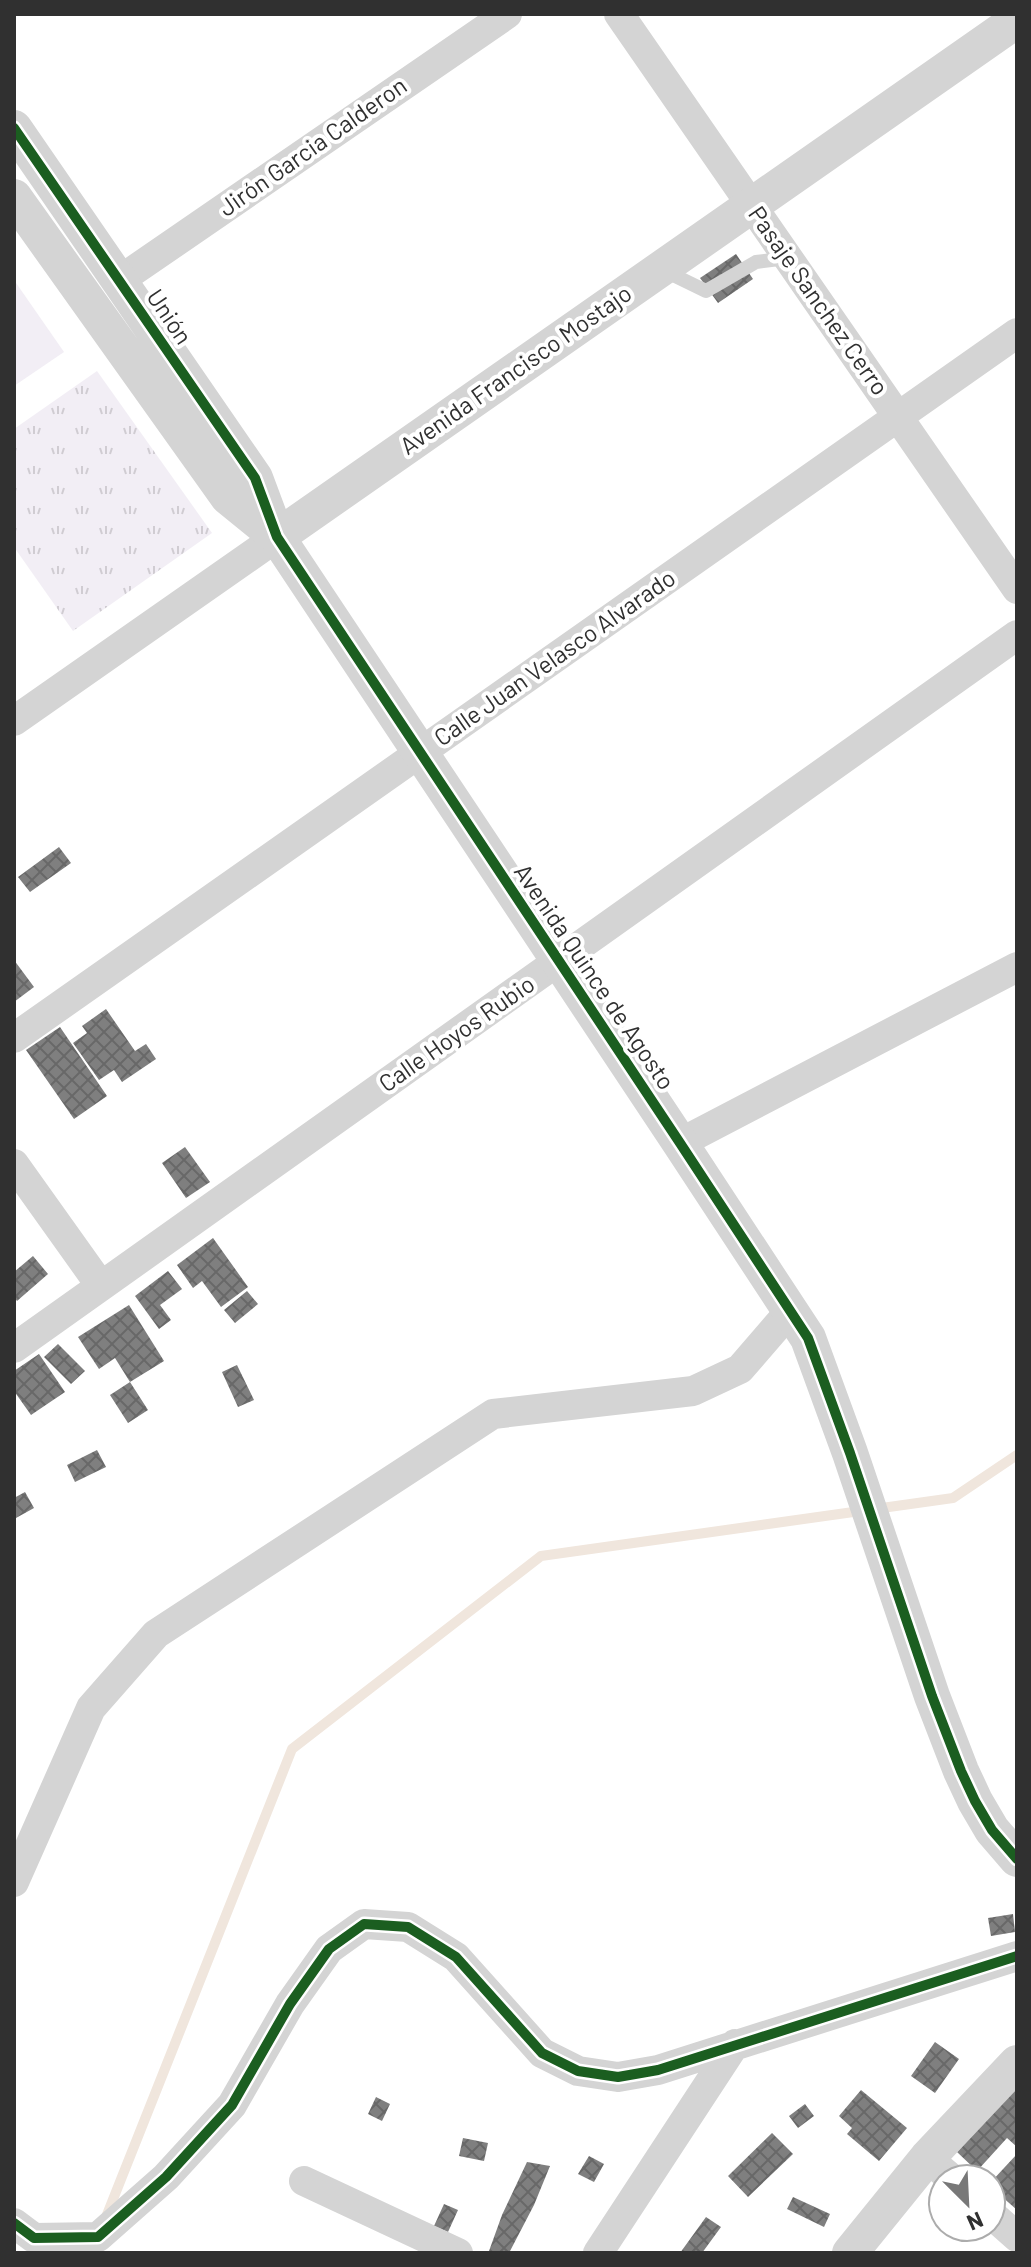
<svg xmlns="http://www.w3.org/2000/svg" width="1031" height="2267" viewBox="0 0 1031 2267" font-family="Barlow,sans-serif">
<defs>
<pattern id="park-tufts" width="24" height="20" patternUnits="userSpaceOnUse" patternTransform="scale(2)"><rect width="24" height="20" fill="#f2eef5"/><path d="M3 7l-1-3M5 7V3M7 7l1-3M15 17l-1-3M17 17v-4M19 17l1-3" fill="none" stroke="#d0ccd2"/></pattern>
<pattern id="building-cross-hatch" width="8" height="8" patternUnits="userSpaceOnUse" patternTransform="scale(2)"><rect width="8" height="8" fill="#7f7f7f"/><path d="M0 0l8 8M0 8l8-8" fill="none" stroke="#686868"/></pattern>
</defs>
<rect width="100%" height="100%" fill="#fff"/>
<path fill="url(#park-tufts)" d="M97,371l115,162 -139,98 -59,-84v-118z"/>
<path fill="#f2eef5" d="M14,280l50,72 -50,34z"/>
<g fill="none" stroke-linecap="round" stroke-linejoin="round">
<path stroke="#f0e6dd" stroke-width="10" d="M106,2217l186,-468 249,-193 412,-58 64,-43"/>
</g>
<path fill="url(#building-cross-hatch)" d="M736,254l17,25 -35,24 -18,-25z
M59,847l12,16 -41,29 -12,-15z
M14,960l20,27 -20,15z
M106,1009l29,42 11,-7 10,15 -34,23 -8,-12 -15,10 -26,-37 14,-10 -5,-7z
M60,1027l47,69 -33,23 -48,-69z
M185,1147l25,35 -24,16 -24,-35z
M213,1238l35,49 -27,20 -19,-26 -9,7 -16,-23z
M33,1256l15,18 -31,27 -3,-4v-25z
M168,1271l14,18 -22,16 11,15 -12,9 -24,-33z
M247,1291l11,13 -23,19 -11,-13z
M129,1305l35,56 -34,21 -15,-24 -16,11 -21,-32z
M58,1344l27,27 -14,13 -27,-27z
M39,1354l26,38 -34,23 -17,-24v-20z
M237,1365l17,35 -16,7 -16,-35z
M130,1382l18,28 -20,13 -18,-28z
M97,1450l9,17 -31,15 -8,-17z
M25,1492l9,16 -18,10 -2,-5v-15z
M1013,1914l2,18 -24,4 -3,-18z
M935,2042l24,17 -24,34 -24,-17z
M1017,2086v61l-10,-9 -30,33 -20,-19z
M861,2090l46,38 -28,33 -32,-27 5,-6 -13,-12z
M376,2097l14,7 -8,17 -14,-7z
M805,2104l9,12 -16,12 -9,-12z
M772,2133l21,21 -45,43 -20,-21z
M463,2138l25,5 -4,18 -25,-5z
M1017,2154v56l-26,-23v-5z
M589,2156l15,8 -10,18 -16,-8z
M527,2162l23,4 -16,39 -25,48 -20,-2 13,-36z
M793,2197l37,17 -6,13 -37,-18z
M444,2204l14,6 -10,22 -14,-6z
M706,2217l15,10 -19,26h-22z"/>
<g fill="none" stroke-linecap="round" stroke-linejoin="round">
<path stroke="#d4d4d4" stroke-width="14" d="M665,271l41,20 50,-29 31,-4"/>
<path stroke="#d4d4d4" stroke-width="30" d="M619,14l398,575
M120,280l387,-266
M14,721l263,-184
M14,1038l1003,-705
M680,1143l337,-176
M14,1164l87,122
M14,1348l1003,-713
M14,1882l77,-174 65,-74 337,-220 200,-23 47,-22 51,-59
M927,2158l25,21
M304,2181l154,72
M991,2214l26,23
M14,2223l20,15 64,-1 68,-60 66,-72 58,-101 39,-55 35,-25 44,3 48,30 86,96 36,18 40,6 40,-7 359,-114
M598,2253l137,-209"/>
<path stroke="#d4d4d4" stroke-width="36" d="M14,128l241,350 22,59 403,606 128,195 42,115 82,243 29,75 14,30 17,29 25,29
M14,197l214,300 48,39
M277,537l740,-517
M850,2253l77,-95 90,-95"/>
<g stroke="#fff" stroke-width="15">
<path id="cycleway" d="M14,128l241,350 22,59 403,606 128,195 42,115 82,243 29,75 14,30 17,29 25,29
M14,2223l20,15 64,-1 68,-60 66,-72 58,-101 39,-55 35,-25 44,3 48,30 86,96 36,18 40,6 40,-7 359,-114"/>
</g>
<use href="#cycleway" stroke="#1b5e20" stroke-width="10"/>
</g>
<g text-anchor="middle" stroke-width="8" stroke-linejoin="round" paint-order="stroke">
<g font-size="24" fill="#303030" stroke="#fff">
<text transform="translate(313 147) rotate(-35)" y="8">Jirón Garcia Calderon</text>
<text transform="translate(818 301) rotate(55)" y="8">Pasaje Sanchez Cerro</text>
<text transform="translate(169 317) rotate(56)" y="8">Unión</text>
<text transform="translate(516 370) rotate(-35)" y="8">Avenida Francisco Mostajo</text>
<text transform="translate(555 658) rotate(-35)" y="8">Calle Juan Velasco Alvarado</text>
<text transform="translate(594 977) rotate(56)" y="8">Avenida Quince de Agosto</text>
<text transform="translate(457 1034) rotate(-35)" y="8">Calle Hoyos Rubio</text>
</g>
</g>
<rect width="1031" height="2267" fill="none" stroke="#303030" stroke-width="32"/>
<g transform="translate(967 2203) rotate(156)"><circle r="38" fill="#ffffff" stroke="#acacac" stroke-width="2"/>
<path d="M0-6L14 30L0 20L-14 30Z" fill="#787878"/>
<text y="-12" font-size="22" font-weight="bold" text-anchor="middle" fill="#303030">N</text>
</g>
</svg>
